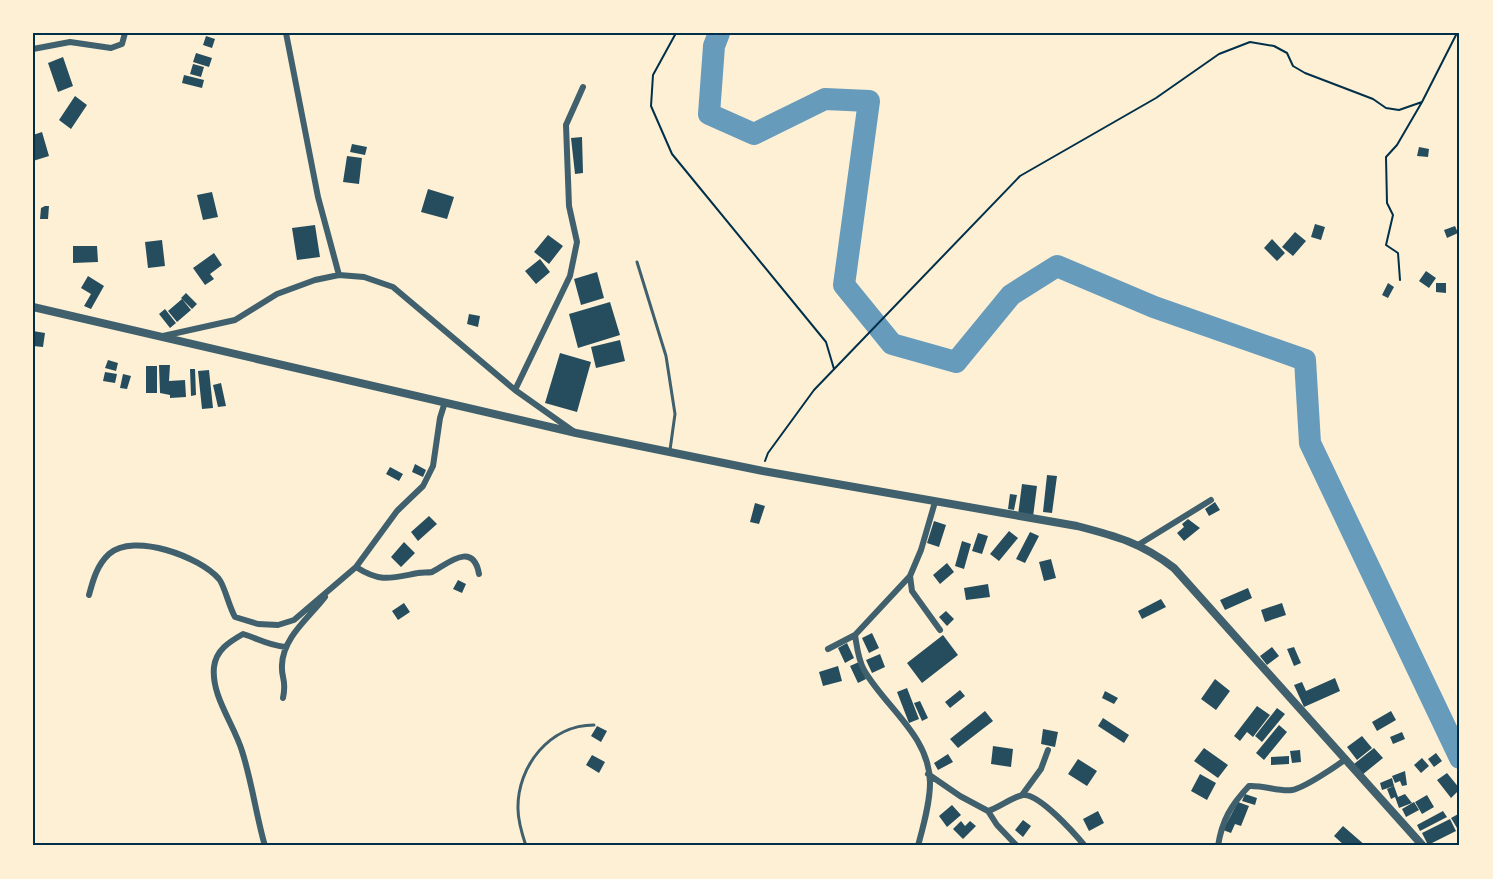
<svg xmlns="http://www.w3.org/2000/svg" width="1493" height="879" viewBox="0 0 1493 879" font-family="'Roboto Condensed',sans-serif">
<rect width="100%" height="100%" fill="#fdf0d5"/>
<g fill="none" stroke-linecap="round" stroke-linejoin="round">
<path stroke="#669bbc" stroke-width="22" d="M719,33l-5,13 -5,68 45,20 71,-35 44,2 -25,184 48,59 64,18 55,-67 46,-29 97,41 151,53 5,83 150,315"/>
</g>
<path fill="#264d5e" d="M206,36l9,3 -3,9 -9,-3z
M196,53l16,5 -3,9 -16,-5z
M63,57l10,29 -15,6 -10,-29z
M193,64l11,3 -3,10 -11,-3z
M184,75l20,5 -2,8 -20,-5z
M75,96l12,9 -16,24 -12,-9z
M42,132l7,24 -16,5v-26z
M582,137l1,36 -8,1 -4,-36z
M352,144l15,3 -2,8 -15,-3z
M1419,147l10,2 -1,8 -11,-1z
M347,156l15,2 -3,26 -16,-2z
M428,189l26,8 -7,22 -26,-7z
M212,192l6,25 -15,3 -6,-25z
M45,206h4l-1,13h-8l1,-11z
M1315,224l10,3 -4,13 -10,-3z
M315,225l5,32 -23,3 -5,-32z
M1455,226l3,7 -11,5 -3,-8z
M1295,232l11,9 -13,15 -11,-9z
M548,235l15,11 -14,18 -15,-12z
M1272,239l13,14 -8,8 -13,-13z
M162,240l3,26 -17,2 -3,-26z
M73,246h24l1,16 -25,1z
M214,253l8,12 -12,9 4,5 -9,6 -12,-17z
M540,259l10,13 -14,12 -11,-13z
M1426,271l10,7 -7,10 -10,-7z
M597,272l7,26 -23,7 -7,-26z
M88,276l16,10 -13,23 -7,-3 7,-12 -10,-6z
M1388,283l6,4 -6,11 -6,-3z
M1436,283h10v10l-10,-1z
M186,293l11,11 -5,5 -11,-11z
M182,299l9,11 -14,12 -9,-11z
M610,302l10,33 -42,13 -9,-34z
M165,309l11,14 -6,5 -11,-14z
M469,314l11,2 -2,11 -11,-3z
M33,331l12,2 -2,14 -10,-1z
M620,340l5,21 -29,7 -5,-21z
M560,353l31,9 -14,50 -32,-9z
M108,360l10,3 -2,8 -11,-3z
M159,365h11l-1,16 16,-1 1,17 -16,1v-3l-10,-2z
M146,366h11v27h-11z
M190,369h5l1,26 -5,1z
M209,370l4,38 -11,1 -4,-38z
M105,372l12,2 -2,9 -12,-2z
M123,374l8,2 -4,13 -7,-1z
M221,383l5,23 -8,1 -5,-22z
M415,464l11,6 -3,7 -11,-5z
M390,467l13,7 -4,7 -13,-7z
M1047,475l10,1 -5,37 -9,-1z
M1022,484l15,2 -4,31 -15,-2z
M1010,494l7,1 -3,15 -6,-1z
M1215,502l5,8 -11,6 -4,-7z
M755,503l10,3 -6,18 -9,-2z
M429,516l8,8 -19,17 -7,-9z
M1188,519l12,9 -16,13 -7,-8 7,-6 -2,-3z
M934,521l12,4 -7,22 -12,-4z
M1009,531l9,7 -19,23 -9,-7z
M1030,532l9,4 -14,27 -9,-4z
M978,533l10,3 -6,18 -10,-3z
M962,541l9,3 -7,25 -9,-3z
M404,542l11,11 -14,14 -10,-10z
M1051,559l5,19 -12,3 -5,-19z
M947,563l7,9 -14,12 -7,-9z
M458,580l8,4 -4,9 -9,-4z
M988,584l2,13 -24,3 -2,-12z
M1248,588l4,10 -27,12 -5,-10z
M1161,599l5,8 -24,12 -4,-8z
M404,603l6,9 -12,8 -6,-9z
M1282,603l4,12 -21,7 -4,-12z
M946,611l8,8 -7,7 -8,-9z
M872,633l7,15 -10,5 -7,-15z
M943,635l15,20 -36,28 -15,-20z
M847,643l7,15 -9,5 -7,-15z
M1272,647l7,9 -12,9 -7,-9z
M1294,647l7,16 -7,3 -7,-17z
M880,654l5,13 -13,6 -6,-13z
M859,662l7,17 -8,4 -8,-17z
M838,666l4,15 -19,5 -4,-14z
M1335,678l5,13 -36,16 -10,-22 8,-3 4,9z
M1215,679l15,12 -14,19 -15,-11z
M907,688l12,31 -10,4 -12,-31z
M960,690l5,6 -15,12 -5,-6z
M1105,691l13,7 -4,6 -12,-6z
M920,701l8,17 -6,3 -8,-18z
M1257,706l13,9 -17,22 -6,-5 -7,9 -6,-5z
M1277,708l8,6 -23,28 -7,-6z
M985,711l8,10 -35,27 -8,-9z
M1391,711l5,9 -19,11 -5,-9z
M1103,718l26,17 -5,8 -26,-17z
M1279,725l8,7 -23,28 -8,-7z
M597,726l10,5 -6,11 -10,-6z
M1043,729l15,3 -3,15 -14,-3z
M1402,732l3,7 -12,5 -3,-7z
M1362,736l10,12 -15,12 -10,-13z
M993,746l20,3 -2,18 -20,-3z
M1204,748l24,17 -10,13 -24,-17z
M1374,748l9,10 -21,17 -8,-11z
M1300,750l1,12 -9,1 -2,-12z
M1436,753l6,8 -8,6 -6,-8z
M948,754l5,8 -15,8 -4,-7z
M592,755l13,7 -6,11 -13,-8z
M1289,756v8l-18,1v-8z
M1422,758l7,8 -8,7 -7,-8z
M1078,759l19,12 -10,15 -19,-12z
M1405,771l2,14 -5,1 -2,-5 -5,2 -3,-7z
M1447,773l13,16 -9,9 -14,-18z
M1200,774l16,9 -9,17 -16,-9z
M1392,778l2,8 -12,4 -2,-7z
M1394,786l4,11 7,-3 7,9 -13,5 -4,-11 -4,2 -4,-10z
M1245,794l12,4 -2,7 -13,-4z
M1427,795l7,12 -12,7 -7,-12z
M1238,802l11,4 -8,20 -6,-2 -4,9 -8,-3z
M1414,802l5,8 -13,7 -4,-8z
M952,805l9,10 -14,12 -8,-11z
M1098,811l6,12 -15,8 -6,-12z
M1443,811l4,6 -27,14 -3,-6z
M1460,813v20l-9,-15z
M1450,819l6,12 -28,14 -6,-12z
M1023,820l8,6 -8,11 -8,-7z
M961,821l4,5 5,-5 6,5 -13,13 -10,-10z
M1343,826l23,20h-21l-11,-10z"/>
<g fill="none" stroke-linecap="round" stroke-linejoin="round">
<path stroke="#003049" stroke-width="2" d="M676,33l-23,42 -2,31 21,48 154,188 8,27
M1400,280l-2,-27 -12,-8 7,-30 -6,-12 -1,-46 11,-12 25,-43
M765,461l3,-8 46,-63 206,-214 136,-78 63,-44 31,-12 24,4 13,7 6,13 12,7 68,26 13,9 13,2 23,-8 35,-69"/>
<path stroke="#3f606c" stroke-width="3" d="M637,262l29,94 9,58 -5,36
M526,846c-4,-12 -8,-25 -8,-37 -1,-43 32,-84 76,-84"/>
<path stroke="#3f606c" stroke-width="6" d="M286,33l32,164 21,78
M33,49l37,-7 41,6 11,-4 3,-11
M163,336l72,-16 42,-26 38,-14 24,-5 25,2 29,10 122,103 58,41
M515,390l55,-114 7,-34 -8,-36 -3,-81 17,-38
M1138,545l73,-45
M356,567c25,16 35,11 62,6 4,-1 10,0 14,-1 14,-7 41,-32 47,2
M910,576l2,15 28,39
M89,595c4,-15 8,-30 20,-41 25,-22 91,3 110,25 5,5 10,28 16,38l23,7 20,1 16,-5 62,-53 41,-56 26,-25 10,-20 7,-48 5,-16
M855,635c2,12 3,24 9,35 21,37 66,66 66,113 0,20 -7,44 -12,63
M828,649l27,-14 55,-59 11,-26 14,-48
M283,698c4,-19 -2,-19 -1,-33 1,-28 27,-47 43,-68
M928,774l32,22 28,15c12,-4 24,-14 35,-16 16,-2 52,39 62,51
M1022,795l19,-26 7,-19
M988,811l9,14 20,21
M265,846c-9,-31 -13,-64 -23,-95 -8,-27 -31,-55 -28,-84 2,-17 15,-25 29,-33 16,5 24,11 42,13
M1218,846c4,-26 13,-41 31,-60 14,-1 31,6 43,4 12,-2 43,-23 54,-31"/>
<path stroke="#3f606c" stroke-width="8" d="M33,307l543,126 187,38 314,55c39,10 65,17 97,42l249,278"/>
</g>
<rect width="1493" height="879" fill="none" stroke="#fdf0d5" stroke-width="69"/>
<rect x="34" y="34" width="1424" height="810" fill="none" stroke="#003049" stroke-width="2"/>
</svg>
